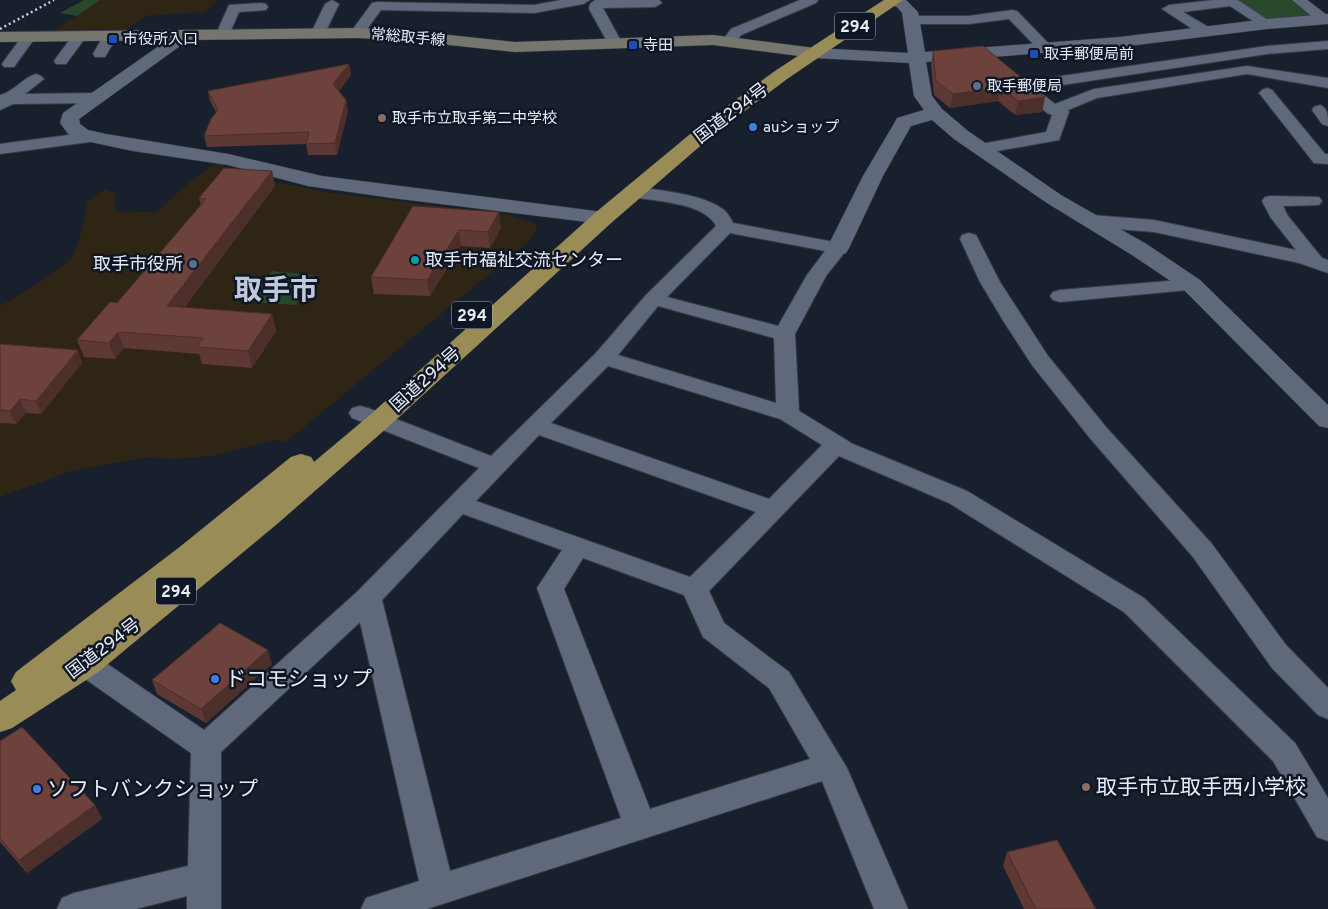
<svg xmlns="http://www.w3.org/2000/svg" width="1328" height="909" viewBox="0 0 1328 909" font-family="Overpass,'Noto Sans JP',sans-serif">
<rect width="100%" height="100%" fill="#18202e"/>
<path fill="#2e2515" d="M100,0h118l-13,12 -55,3 -17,9 -7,9h-76z
M221,163l3,1 -2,5 14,5 89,18 183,23 27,8 2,6 -9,13 -242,200 -11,-2 -63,16 -40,3 -23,-2 -78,14 -71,26v-191l40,-24 32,-24 8,-21 8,-37 17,-11 10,4v18l41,1 35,-31 21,-16z"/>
<path fill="#28482c" d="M84,0h16l-23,16 -17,-3z
M1233,0h60l21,16 -49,4z
M271,271l43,4 -18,30 -46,-3z"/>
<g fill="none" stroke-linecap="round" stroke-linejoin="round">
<g stroke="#363b48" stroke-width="2">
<path id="minor" d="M332,0l7,4 -14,29 -2,3h-10l-2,-3 14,-29z
M561,0h29l-7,4 -49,9 -153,-3 -19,26h-10l-2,-3 22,-30 5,-1 157,3z
M595,0h64l3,3 -7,4 -52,1 19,35 -2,3h-10l-2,-3 -19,-34 1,-5z
M800,0h18l-2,3 -75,32 -7,9h-10l-2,-3 9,-12z
M1214,0h24l36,24 -7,4 -5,-1 -32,-21 -47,6 27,16 2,3 -2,3h-10l-38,-25 7,-4z
M1292,0h15l21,16v7h-8z
M261,3l5,1 2,3 -2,3 -27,2 -11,25h-10l-2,-3 13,-29z
M1012,10l5,1 33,34 2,3 -2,3h-10l-31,-32 -40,5h-58l-7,-4 7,-4h58z
M110,32l5,1 2,3 -12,21h-10l-2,-3 12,-21z
M79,33l5,1 2,3 -20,27h-10l-2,-3 2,-3 18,-24z
M28,34l5,1 2,3 -21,29h-10l-2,-3 2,-3 19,-26z
M1328,41v8l-61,5 -231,35 19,15 39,-15 153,-23 81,12v10l-81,-14 -150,24 -29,12 1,2 -10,28 -78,14 -6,-1 -2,-4 2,-4 6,-1 65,-12 6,-17 -5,-2 -35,-30 3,-3 5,-2 7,3 240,-35z
M36,74l5,2 3,3 -19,15 71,-1 6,2 2,3 -2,3 -6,2 -83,1 -13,6v-15c14,-3 22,-17 36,-21z
M1267,88l5,2 53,64h3v10l-14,-1 -55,-70 3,-3z
M1320,105c8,3 8,11 8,21l-6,-2 -10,-14 2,-3z
M91,132l6,1 2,4 -2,4 -97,13v-10z
M634,187c25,3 70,7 90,23 4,3 7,9 9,13l112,21 3,4 -22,28 -31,58 4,77 54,33 114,47 177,107 151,145 33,55v43l-11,-4 -44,-76 -149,-149 -175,-109 -110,-47 -130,135 15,32 65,49 58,96 61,141h-34l-52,-128 -395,128h-66l5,-11 53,-17 -59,-259 -139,130v157h-34v-13l-51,13h-79l5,-11 12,-5 114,-27 3,-113 -130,-91 -4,-8 4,-8 10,-3 10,3 123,84 154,-139 121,-123 -127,-50 -3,-5 3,-5 8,-2 8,2 123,48 105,-103 50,-58 70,-69c-13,-25 -63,-24 -88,-30l-3,-4 3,-4zM730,233l95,18 -18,24 -29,51 -111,-29zM658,306l116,32 2,65 -158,-48zM608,366l172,53 42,26 -53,54 -218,-76zM539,435l217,77 -66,65 -214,-76zM463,514l99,36 -25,38 84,230 -171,53 -68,-271zM583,558l101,37 19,42 66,51 41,71 -160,50 -86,-220z
M1271,196l48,1 3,4 -3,4 -36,1 5,10 34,42 6,2v13l-29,-10 -145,-31 -63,-5 -7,-2 -2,-4 2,-4 7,-2 63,5 142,30 -25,-32 -9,-17 3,-4z
M969,233l7,2 2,4 22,43 48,74 58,71 106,117 74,101 42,43v31l-10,-4 -46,-47 -79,-111 -104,-120 -57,-72 -28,-43 -24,-40 -20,-43 2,-4z
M1192,279l7,2 3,4 -3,4 -139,13 -7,-2 -3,-4 3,-4 7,-2z"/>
</g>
<g stroke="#363b48" stroke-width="1">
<path id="tertiary" d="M887,0h19l12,12 7,40 195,-15 147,-18 61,-5v10l-61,5 -147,18 -194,15 6,34 10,13 26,22 93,64 87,50 52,35 128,125v23l-9,-2 -135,-136 -52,-35 -85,-52 -93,-64 -22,-19 -21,6 -28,50 -34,72 -3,5 -8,2 -8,-2 -3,-5 36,-72 32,-54 2,-4 27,-8 -10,-14 -5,-33 -94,-5 -6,-1 -2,-4 2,-4 6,-1 93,5 -6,-40 -5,-6 -8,-3z
M185,30l6,2 2,3 -2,3 -112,81 1,5 8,6 18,4 122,20 94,22 281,36 8,1 3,5 -3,5 -8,1 -211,-26 -84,-12 -80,-21 -95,-14 -52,-11 -12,-5 -9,-12 3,-10 116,-81z"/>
</g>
<g stroke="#363b48" stroke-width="1">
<path id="secondary" d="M357,28l45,2 113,12 198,-7 102,13 6,1 2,4 -2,4 -6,1 -102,-13 -198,7 -113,-12 -45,-2 -357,4v-10z"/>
</g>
<g stroke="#363b48" stroke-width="1">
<path id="trunk" d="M884,0h19l-116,79 -73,55 -103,89 -223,204 -111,97 -180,149 -85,55 -12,4v-31l16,-11 -5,-9 5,-9 165,-126 110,-89 10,-3 10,3 3,5 56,-47 225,-202 105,-87 75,-55z"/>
</g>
<use href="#minor" fill="#60697b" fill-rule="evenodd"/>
<use href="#tertiary" fill="#60697b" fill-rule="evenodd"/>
<use href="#secondary" fill="#76766e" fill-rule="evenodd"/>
<use href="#trunk" fill="#9a8c57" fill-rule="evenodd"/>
<path stroke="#c8cfd9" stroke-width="2.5" stroke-dasharray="2 3" stroke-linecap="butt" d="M0,29l54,-29"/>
</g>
<path fill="#5e3834" d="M933,51l112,46 -3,15 -27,3 -17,-14 -48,7 -16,-13 -3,-30z
M349,64l2,11 -12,16 7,9 2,11 -11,44h-29l-2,-11 -99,3 -3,-11 12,-24 -6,-11 -2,-10z
M272,171l3,15 -91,122 88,6 4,17 -24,37 -50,-4 -3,-10 -75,-6 -9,11 -31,-2 -7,-17 40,-37 84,-98 -2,-7z
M413,206l88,22 -11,20 -29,-2 -31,50 -56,-2 -3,-17z
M0,344l82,19 -41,51 -15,-1 -10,11 -16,-1z
M272,664l-66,59 -49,-29 -5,-14z
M0,741l95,64 7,14 -75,54 -27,-31z
M1007,852l89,57h-72l-21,-43z"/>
<path fill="#4c2e2a" d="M349,64l2,11 -16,20 -2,-11z
M1001,87l-3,14 -48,7 3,-14z
M1045,97l-3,15 -27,3 3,-14z
M346,100l2,11 -11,44 -2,-12z
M272,171l3,15 -103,137 -5,-17z
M499,212l2,16 -11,20 -2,-16z
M459,230l2,16 -31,50 -3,-16z
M272,314l4,17 -24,37 -4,-17z
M118,332l6,16 -9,11 -6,-16z
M78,350l4,13 -41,51 -5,-13z
M20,399l6,14 -10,11 -6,-13z
M268,650l4,14 -66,59 -5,-14z
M95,805l7,14 -75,54 -8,-13z"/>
<path fill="#6d413c" stroke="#4c2e2a" d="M983,46l62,51 -27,4 -17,-14 -48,7 -17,-13 -3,-30z
M349,64l-16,20 13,16 -11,43 -29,1 3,-12 -105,4 7,-17 7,-9 -10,-19z
M224,168l48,3 -105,135 105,8 -24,37 -51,-4 6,-9 -85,-6 -9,11 -32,-3 33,-38 7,1 89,-104 -7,-1z
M413,206l86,6 -11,20 -29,-2 -32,50 -56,-3z
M0,344l78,6 -42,51 -16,-2 -10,12 -10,-1z
M220,623l48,27 -67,59 -49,-29z
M22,727l73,78 -76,55 -19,-22v-97z
M1057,840l39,69h-60l-29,-57z"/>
<g fill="#1a4fb4" stroke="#0f1624" stroke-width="2">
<rect x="108" y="34" width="10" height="10" rx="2.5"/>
<rect x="628" y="40" width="10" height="10" rx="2.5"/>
<rect x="1029" y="49" width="10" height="10" rx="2.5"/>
</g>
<g fill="#5c6f8a" stroke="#0f1624" stroke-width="2">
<circle cx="977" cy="86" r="5"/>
<circle cx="193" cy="264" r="5"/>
</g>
<g fill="#8d6e63" stroke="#0f1624" stroke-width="2">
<circle cx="382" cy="118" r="5"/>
<circle cx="1086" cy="787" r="5"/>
</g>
<g fill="#3f7fe0" stroke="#0f1624" stroke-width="2">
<circle cx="753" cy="127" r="5"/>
<circle cx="215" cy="679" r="5"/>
<circle cx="37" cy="789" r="5"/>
</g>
<circle fill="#0f9aa8" stroke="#0f1624" stroke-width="2" cx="415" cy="260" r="5"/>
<g text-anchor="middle" stroke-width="5" stroke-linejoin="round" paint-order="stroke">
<g font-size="15" fill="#e7edf7" stroke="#0f1624">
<text transform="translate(408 37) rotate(5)" y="5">常総取手線</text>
</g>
<g font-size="15" fill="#e7edf7" stroke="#0f1624" text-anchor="start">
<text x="123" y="44">市役所入口</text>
<text x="643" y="50">寺田</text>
<text x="1044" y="59">取手郵便局前</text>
<text x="987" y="91">取手郵便局</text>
<text x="392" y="123">取手市立取手第二中学校</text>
<text x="763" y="132">auショップ</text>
</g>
<g fill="#0f1624" stroke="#a6acb8" stroke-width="1">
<rect x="835" y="12.5" width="40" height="27" rx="4"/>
<rect x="452" y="301.5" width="40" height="27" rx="4"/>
<rect x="156" y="577.5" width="40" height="27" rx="4"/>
</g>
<g font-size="16" font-weight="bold" fill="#e7edf7">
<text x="855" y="32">294</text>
<text x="472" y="321">294</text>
<text x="176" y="597">294</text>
</g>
<g font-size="18" fill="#e7edf7" stroke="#0f1624">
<text transform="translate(731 113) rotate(-37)" y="6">国道294号</text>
<text transform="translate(425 379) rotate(-42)" y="6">国道294号</text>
<text transform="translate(103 648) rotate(-37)" y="6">国道294号</text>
</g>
<g font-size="18" fill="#e7edf7" stroke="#0f1624" text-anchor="start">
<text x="425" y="266">取手市福祉交流センター</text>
<text x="183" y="270" text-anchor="end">取手市役所</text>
</g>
<g font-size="21" fill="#e7edf7" stroke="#0f1624" text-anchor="start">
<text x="225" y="686">ドコモショップ</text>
<text x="1096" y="794">取手市立取手西小学校</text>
<text x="47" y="796">ソフトバンクショップ</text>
</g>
<g font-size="28" font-weight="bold" fill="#bec9dc" stroke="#0f1624">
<text x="276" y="299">取手市</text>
</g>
</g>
</svg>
